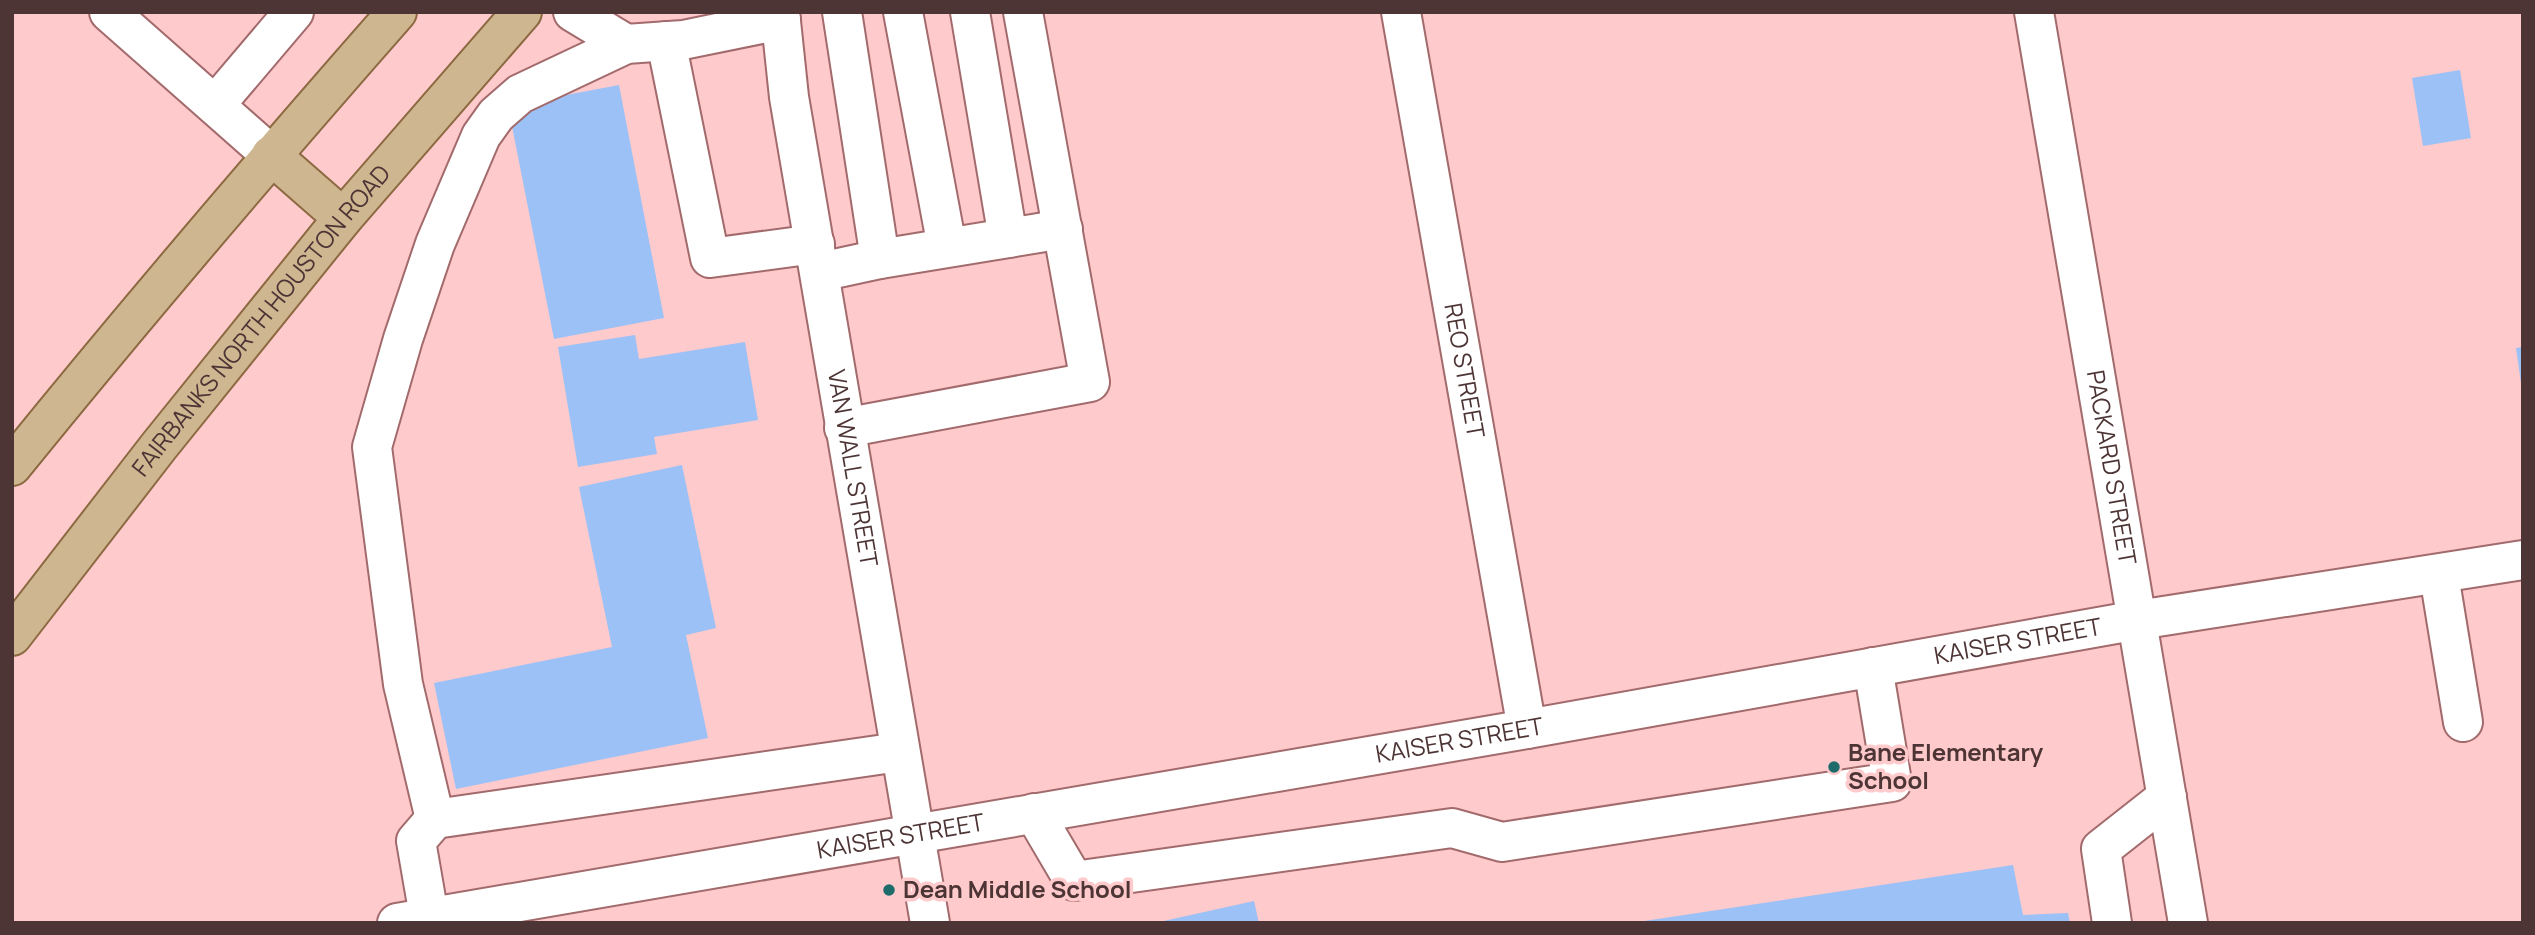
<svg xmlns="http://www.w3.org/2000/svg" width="2535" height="935" viewBox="0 0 2535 935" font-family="Manrope,sans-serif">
<rect width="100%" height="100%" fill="#fecacb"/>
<path fill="#9bc1f7" d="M2460,70l11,68 -48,8 -11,-68z
M619,85l45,233 -110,21 -46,-233z
M635,335l4,24 106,-17 13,78 -104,17 3,17 -79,13 -20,-120z
M2523,347v35l-2,1 -5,-35z
M682,465l34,163 -30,7 22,103 -252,51 -22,-106 178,-36 -33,-160z
M2013,865l10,50 45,-2 2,10h-439z
M1254,901l5,22h-100v-1z"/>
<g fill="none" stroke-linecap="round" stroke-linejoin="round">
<g stroke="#a36a6c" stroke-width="42">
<g id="minor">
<path d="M109,12l162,143"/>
<path d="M573,12l53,32"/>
<path id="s1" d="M780,12l9,85 141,826"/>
<path d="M842,12l38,247"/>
<path d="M903,12l44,235"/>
<path d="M970,12l38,226"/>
<path id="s2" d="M1401,12l126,717"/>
<path id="s3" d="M2034,12l154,911"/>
<path d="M666,41l44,217 105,-14"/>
<path d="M215,105l79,-93"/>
<path d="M820,272l60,-13 183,-30"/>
<path d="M844,428l246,-46 -67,-370"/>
<path d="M2439,575l24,147"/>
<path d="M1034,813l40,68 378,-53 50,14 390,-60 -19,-115"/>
<path d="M435,819l-32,-135 -31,-237 31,-108 32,-95 46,-108 15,-21 24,-21 106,-50 57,-4 98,-20"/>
<path d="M429,916l-13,-75 19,-22 464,-67"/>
<path id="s4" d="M397,923l1130,-194 611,-109 385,-60"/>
<path d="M2112,923l-11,-74 66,-52"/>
</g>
</g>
<g stroke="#8c6941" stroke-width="42">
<g id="major">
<path d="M271,155l72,63"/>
<path d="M12,466c125,-154 254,-305 385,-454"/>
<path id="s5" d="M12,636l147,-190 184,-228 179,-206"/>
</g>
</g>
<use href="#minor" stroke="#fff" stroke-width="38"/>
<use href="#major" stroke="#ceb691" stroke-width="38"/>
</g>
<g fill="#1e6b6c" stroke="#fecacb" stroke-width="2.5">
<circle cx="1834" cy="767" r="7"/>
<circle cx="889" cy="890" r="7"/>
</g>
<g text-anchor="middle" stroke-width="7" stroke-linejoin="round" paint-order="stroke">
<g font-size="24" fill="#4d3435" stroke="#fecacb">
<text dy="8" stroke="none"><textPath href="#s5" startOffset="402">FAIRBANKS NORTH HOUSTON ROAD</textPath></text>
<text dy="8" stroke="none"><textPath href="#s2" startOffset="364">REO STREET</textPath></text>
<text dy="8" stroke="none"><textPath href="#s3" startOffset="462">PACKARD STREET</textPath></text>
<text dy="8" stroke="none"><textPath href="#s1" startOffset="462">VAN WALL STREET</textPath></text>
<text dy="8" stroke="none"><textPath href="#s4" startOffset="1645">KAISER STREET</textPath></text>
<text dy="8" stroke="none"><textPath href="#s4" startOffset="1078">KAISER STREET</textPath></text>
<text dy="8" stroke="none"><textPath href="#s4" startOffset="511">KAISER STREET</textPath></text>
</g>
<g font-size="24" font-weight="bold" fill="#4d3435" stroke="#fecacb" text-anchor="start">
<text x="1848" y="761">Bane Elementary<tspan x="1848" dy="28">School</tspan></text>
<text x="903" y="898">Dean Middle School</text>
</g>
</g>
<rect width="2535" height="935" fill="none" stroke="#4d3435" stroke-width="28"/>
</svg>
